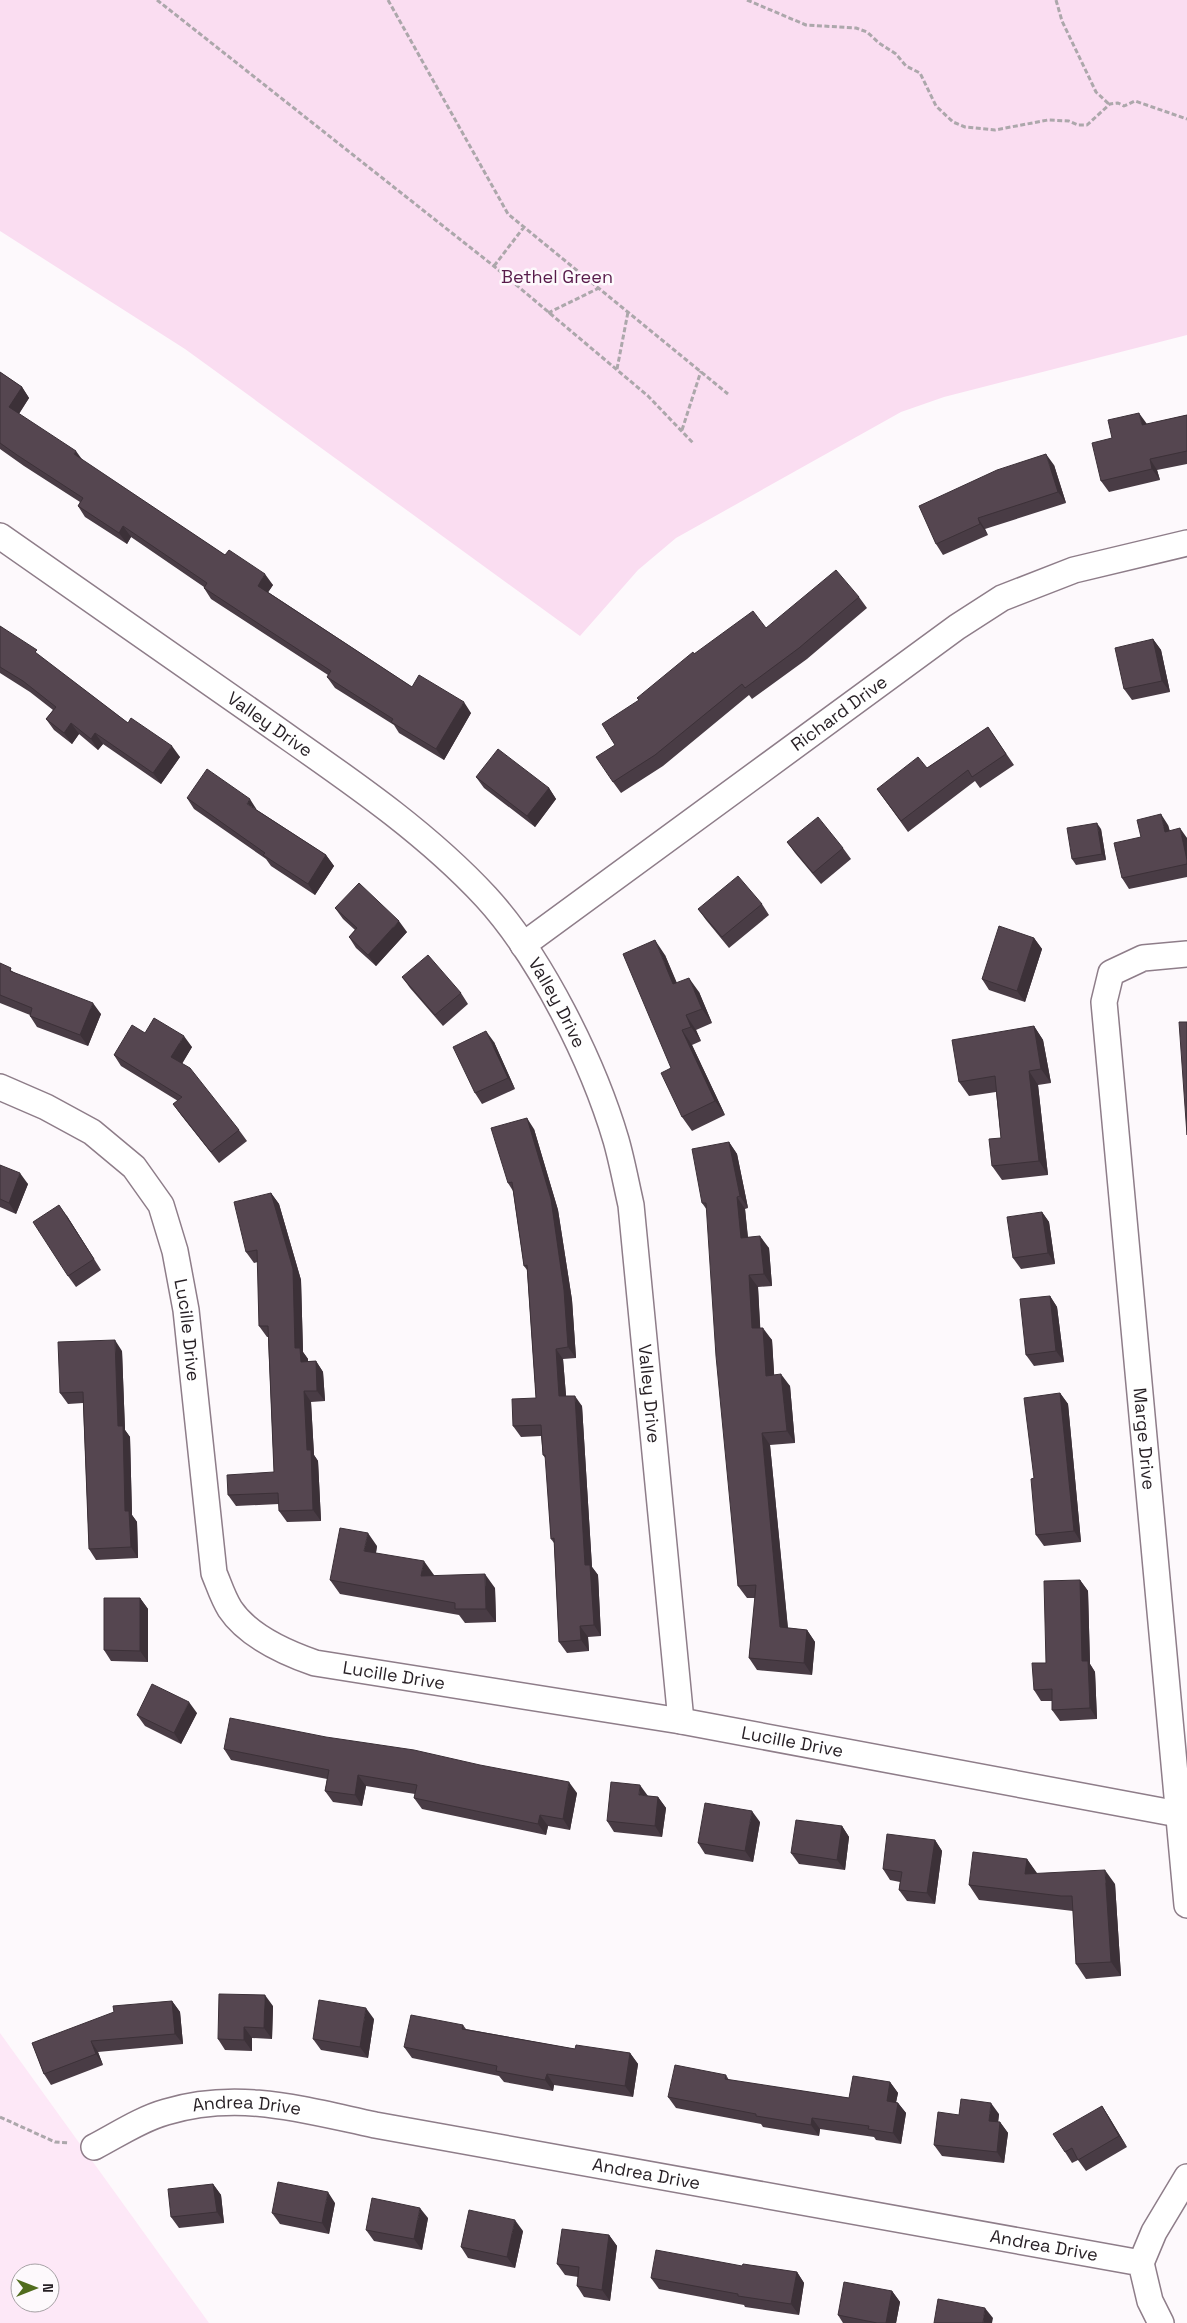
<svg xmlns="http://www.w3.org/2000/svg" width="1187" height="2323" viewBox="0 0 1187 2323" font-family="'Space Grotesk',sans-serif">
<rect width="100%" height="100%" fill="#fdf9fc"/>
<path fill="#fde8f7" fill-rule="evenodd" d="M0,2033l209,290h-209zM20,2273h30v30h-30z"/>
<path fill="#faddf1" d="M0,0h1187v335l-243,62 -43,15 -225,126 -38,32 -58,66 -395,-287 -185,-118z"/>
<g fill="none" stroke-linecap="round" stroke-linejoin="round">
<g stroke="#8e7d89" stroke-width="28">
<g id="street">
<path id="s1" d="M0,536c87,61 175,122 262,183 78,55 159,108 224,178 55,60 107,165 130,243 6,21 10,43 15,65l50,516"/>
<path id="s2" d="M523,945l434,-318 45,-29 72,-28 113,-27"/>
<path id="s3" d="M1187,954l-44,4 -32,15 -7,29 83,903"/>
<path id="s4" d="M0,1087l46,20 46,25 42,35 27,38 14,46 11,59 28,263c5,12 9,25 16,36 18,27 56,44 85,54l366,58 497,93"/>
<path id="s5" d="M94,2147c23,-12 47,-28 72,-35 73,-22 138,-2 209,13l766,138 9,38 11,22"/>
<path d="M1141,2263l13,-31 33,-55"/>
</g>
</g>
<path stroke="#aca7ab" stroke-width="3" stroke-dasharray="5 2.5" stroke-linecap="butt" d="M157,0l338,267 153,129 46,48
M388,0l120,214 220,180
M747,0l59,25 50,3 11,4 12,11 17,11 10,12 14,7 16,33 17,16 12,5 30,3 53,-10 21,1 9,4h9l23,-21 8,-1 6,3 11,-5 52,18
M1056,0l6,21 34,71 14,13
M494,266l30,-39
M548,313l51,-25
M617,369l11,-57
M682,430l19,-59
M0,2117l55,25 14,1"/>
<use href="#street" stroke="#fff" stroke-width="25"/>
</g>
<path fill="#493c45" d="M0,372l22,15 7,11 -10,16 63,46 143,95 48,30 -5,7 144,95 59,26 -27,47 -45,-27 -5,-8 -59,-37 -8,-11 1,-2 -117,-76 -7,-11v-1l-73,-50 -4,7 -42,-27 -7,-11 2,-4 -56,-36 -24,-17z
M1187,415v49l-30,6 3,10 -51,12 -8,-11 11,-43 35,-14z
M1054,465l12,38 -81,26 3,6 -45,20 -7,-11z
M859,597l8,11 -60,51 -55,40 -3,-4 -86,71 -42,27 -8,-11 2,-37 79,-91z
M0,626l128,97 52,34 -19,27 -58,-40 -5,6 -19,-16 -7,10 -18,-14 -8,-11 7,-9 -23,-18 -30,-19z
M1153,639l8,11 9,42 -38,8 -8,-11z
M988,727l26,38 -34,23 -5,-7 -67,51 -31,-43 50,-21z
M476,777l73,11 7,11 -21,28 -51,-39z
M187,798l70,12 69,45 8,11 -19,29 -44,-29 -5,-7 -72,-50z
M1168,825l2,6 17,7v39l-58,12 -7,-11 19,-41z
M1101,829l5,31 -30,5 -4,-6z
M787,842l56,6 8,11 -30,25 -26,-31z
M762,904l7,11 -40,33 -23,-28 -8,-11z
M335,908l72,24 -31,34 -20,-18 -7,-11 6,-7 -12,-11z
M1034,938l8,11 -17,53 -36,-12 -7,-11z
M665,955l12,28 22,9 13,31 -16,7 5,11 -9,4 33,70 -33,16 -10,-14 -11,-49z
M0,963l15,10 86,41 -13,32 -51,-19 -7,-11v-1l-30,-12z
M402,977l59,16 7,11 -25,22 -33,-38z
M1034,1026l9,14 8,43 -13,2 10,90 -46,5 -10,-14 9,-28 -5,-46 -27,4 -10,-14z
M145,1033l47,14 -10,17 57,66 8,11 -28,22 -38,-48 -8,-11 5,-3 -57,-35 -7,-11z
M494,1042l21,47 -33,15 -7,-11z
M534,1129l24,81 14,90 4,58 -13,1 3,37 16,10 10,161 6,8 3,61 -13,1 1,14 -22,2 -8,-11 -5,-99 -3,-4 -5,-80 -3,-4 -2,-19 -20,1 -8,-11 23,-28 -9,-128 -3,-4 -11,-75 -5,-8z
M729,1142l8,12 11,54 -3,1 3,28 21,11 3,38 -14,1 2,41 12,12 2,35 16,11 5,57 -25,2 18,183 19,2 8,12 -3,33 -55,-5 -8,-12 6,-60h-8l-9,-12 -31,-376 -5,-7z
M0,1165l28,19 -12,30 -16,-7z
M271,1193l8,11 22,76 2,72 5,7v2h8l7,11 2,29 -14,1 3,53 4,6 3,60 -34,1 -8,-11v-7l-43,2 -8,-11 46,-23 -6,-135h-1l-8,-11 -1,-64 -4,1 -8,-11z
M1042,1212l7,10 6,42 -34,5 -8,-11z
M67,1216l34,54 -25,17 -8,-11z
M1050,1296l7,11 7,55 -30,4 -8,-11z
M122,1351l3,79 5,7 2,78 5,7 1,36 -42,2 -7,-11 -6,-146 -15,1 -8,-11z
M1060,1393l8,11 13,138 -37,4 -8,-11 -2,-57z
M377,1546l-1,7 58,22 -1,1 62,12 1,34 -31,1 -6,-8 -119,-21 -10,-14z
M1080,1580l8,11 2,73 5,8 2,47 -37,2 -8,-11v-9h-11l-7,-11 12,-27z
M140,1598l8,11v53l-37,-1 -7,-11z
M197,1713l-16,31 -36,-18 -8,-11z
M224,1749l353,44 -7,37 -22,-4 -2,9 -124,-26 -8,-11 1,-4 -49,-8 -4,20 -29,-4 -8,-11 2,-12 -96,-19z
M648,1796l10,1 8,11 -4,29 -48,-5 -7,-11z
M760,1822l-7,40 -48,-8 -7,-11z
M842,1826l7,11 -4,33 -46,-6 -8,-11z
M935,1840l7,11 -7,53 -28,-3 -8,-11 1,-8 -10,-2 -7,-11z
M1027,1859l10,15 78,10 6,92 -35,3 -10,-15 -3,-53 -94,-11 -10,-15z
M172,2001l8,11 3,32 -85,8 5,13 -52,20 -7,-11 -12,-31z
M273,2006l-1,33 -20,-1v13l-27,-1 -7,-11z
M374,2019l-6,39 -47,-8 -8,-11z
M463,2025l3,4 109,20 55,4 8,11 -5,33 -79,-12 -1,6 -49,-9 -5,-6 -87,-18 -8,-11z
M726,2075l3,5 120,18 41,-16 8,11 -2,9 2,1 8,10 -5,31 -25,-4 -2,-3 -54,-8 -1,7 -56,-9 -2,-3 -85,-16 -8,-11z
M1102,2106l7,11 18,30 -41,24 -8,-11 -6,3 -7,-11z
M999,2114l-1,8h2l8,11 -4,30 -62,-7 -8,-11 25,-30z
M213,2184l8,11 3,28 -45,5 -8,-11z
M335,2203l-6,31 -49,-10 -8,-11z
M428,2218l-6,32 -48,-9 -8,-11z
M523,2231l-8,37 -47,-10 -7,-11z
M609,2235l8,11 -7,55 -26,-4 -7,-11 1,-9 -13,-2 -8,-11z
M742,2266l55,6 7,11 -5,32 -54,-8 -1,-2 -85,-16 -8,-11z
M892,2291l8,11 -4,21h-53l-5,-8z"/>
<path fill="#3c3138" d="M22,387l7,11 -13,20 -7,-11z
M1139,413l8,11 3,12 -8,-11z
M76,451l8,11 -10,-8z
M1046,454l8,11 12,38 -8,-11z
M1150,459l7,11 3,10 -8,-11z
M978,518l7,11 3,6 -8,-11z
M123,526l8,11 -4,7 -8,-11z
M265,574l8,11 -8,12 -7,-11z
M1153,639l8,11 9,42 -8,-11z
M464,702l7,11 -27,47 -8,-11z
M71,723l8,11 -7,10 -8,-11z
M95,733l8,11 -5,6 -7,-11z
M172,746l8,11 -19,27 -8,-11z
M549,788l7,11 -21,28 -8,-11z
M250,799l7,11 -10,-6z
M1161,814l7,11 4,18 -7,-11z
M1097,823l4,6 5,31 -4,-6z
M1180,828l7,10v22z
M326,855l8,11 -19,29 -7,-11z
M399,921l8,11 -31,34 -8,-11z
M1034,938l8,11 -17,53 -8,-11z
M655,940l10,15 18,44 -10,-15z
M689,978l10,14 13,31 -10,-14z
M93,1003l8,11 -13,32 -8,-11z
M686,1015l10,15 5,11 -10,-14z
M1034,1026l9,14 8,43 -10,-14z
M682,1030l10,15 33,70 -10,-14z
M486,1031l8,11 21,47 -7,-11z
M184,1036l8,11 -13,21 -8,-11z
M1029,1071l9,14 10,90 -9,-14z
M527,1118l7,11 24,81 14,90 4,58 -8,-11z
M729,1142l8,12 11,54 -8,-12z
M20,1173l8,11 -12,30 -7,-11z
M271,1193l8,11 22,76 2,72 5,7v14l-7,-11 -6,-14z
M737,1197l8,12 4,41 -8,-12z
M59,1205l8,11 34,54 -7,-11z
M1042,1212l7,10 6,42 -7,-11z
M760,1236l9,12 3,38 -8,-12z
M749,1275l9,12 3,53 -9,-12z
M1050,1296l7,11 7,55 -8,-11z
M763,1328l9,12 3,48 -9,-12z
M115,1340l7,11 3,79 5,7 2,78 5,7 1,36 -7,-11 -6,-36 -7,-85z
M556,1349l7,10 4,48 -8,-11z
M316,1361l7,11 2,29 -8,-10z
M781,1374l9,12 5,57 -8,-12z
M304,1391l7,11 3,53 4,6 3,60 -8,-11 -6,-60z
M1060,1393l8,11 13,138 -7,-11z
M575,1396l7,10 10,161 6,8 3,61 -7,-11 -9,-60z
M762,1433l8,12 19,195 -9,-13z
M368,1533l9,13 -3,18 -10,-13z
M424,1561l10,14 -3,15 -10,-14z
M485,1574l10,14 1,34 -10,-13z
M1080,1580l8,11 2,73 5,8 2,47 -7,-11 -8,-47z
M140,1598l8,11v53l-8,-11z
M580,1626l8,11 1,14 -8,-11z
M807,1630l8,12 -3,33 -8,-12z
M189,1702l8,11 -16,31 -7,-11z
M358,1775l8,11 -4,20 -7,-11z
M569,1782l8,11 -7,37 -7,-11z
M640,1785l8,11 -9,-1z
M658,1797l8,11 -4,29 -7,-11z
M752,1811l8,11 -7,40 -8,-11z
M540,1815l8,11 -2,9 -8,-11z
M842,1826l7,11 -4,33 -8,-10z
M935,1840l7,11 -7,53 -8,-11z
M1027,1859l10,14 -2,16 -10,-15z
M1105,1870l10,14 6,92 -10,-14z
M265,1995l8,11 -1,33 -8,-11z
M172,2001l8,11 3,32 -8,-10z
M366,2008l8,11 -6,39 -8,-11z
M244,2027l8,11v13l-8,-11z
M91,2041l7,11 5,13 -7,-11z
M630,2053l8,11 -5,33 -8,-11z
M547,2074l7,11 -1,6 -8,-11z
M890,2082l8,11 -4,19 -7,-11z
M898,2103l8,10 -5,31 -8,-11z
M991,2103l8,11 -2,18 -8,-11z
M1102,2106l7,11 18,30 -8,-11z
M812,2118l8,11 -1,7 -8,-11z
M1000,2122l8,11 -4,30 -7,-11z
M213,2184l8,11 3,28 -7,-11z
M328,2192l7,11 -6,31 -7,-11z
M420,2208l8,10 -6,32 -8,-11z
M515,2220l8,11 -8,37 -8,-11z
M609,2235l8,11 -7,55 -8,-11z
M797,2272l7,11 -5,32 -8,-11z
M892,2291l8,11 -4,21h-10z
M985,2308l8,10 -1,5h-9z"/>
<path fill="#554650" stroke="#3c3138" d="M0,372l22,15 -13,20 67,44 -2,3 151,101 4,-5 36,24 -7,12 154,101 7,-12 45,27 -28,47 -45,-27 2,-3 -66,-42 4,-6 -127,-83 3,-5 -84,-57 -4,7 -41,-27 5,-8 -66,-43 -17,-12z
M1139,413l3,12 45,-10v36l-37,8 2,10 -51,12 -9,-38 20,-5 -4,-18z
M1046,454l12,38 -80,26 2,6 -44,20 -17,-38 78,-36z
M836,570l23,27 -60,51 -54,40 -3,-4 -87,71 -42,27 -17,-25 19,-12 -13,-21 37,-24 -2,-2 56,-46 1,2 59,-43 13,17z
M0,626l37,24 -2,2 93,71 3,-5 41,28 -19,27 -58,-40 -4,6 -20,-16 -7,10 -18,-14 10,-12 -33,-26 -23,-14z
M1153,639l9,42 -38,8 -9,-41z
M988,727l18,27 -34,23 -4,-7 -67,51 -24,-32 41,-32 9,11z
M498,749l51,39 -22,28 -51,-39z
M207,769l43,30 -3,5 79,51 -18,29 -45,-29 2,-2 -78,-55z
M1161,814l4,18 15,-4 7,32v4l-65,14 -8,-35 27,-6 -4,-17z
M818,817l25,31 -30,25 -26,-31z
M1097,823l5,31 -30,5 -5,-31z
M738,876l24,28 -40,33 -24,-28z
M359,883l40,38 -31,34 -19,-18 8,-9 -22,-20z
M999,926l35,12 -17,53 -35,-12z
M655,940l18,44 16,-6 13,31 -16,6 5,12 -9,3 33,71 -33,16 -21,-44 10,-5 -48,-114z
M428,955l33,38 -26,22 -33,-38z
M0,963l11,5 -1,3 83,32 -13,32 -50,-19 2,-8 -32,-13z
M154,1018l30,18 -13,21 19,11 49,62 -28,22 -38,-48 9,-7 -68,-42 18,-30 13,8z
M1179,1022h8v113z
M1034,1026l7,43 -12,2 10,90 -47,5 -3,-27 12,-1 -6,-62 -36,6 -7,-42z
M486,1031l22,47 -33,15 -22,-46z
M527,1118l24,81 13,91 4,57 -12,2 3,47h16l10,169h5l4,60 -14,1 1,14 -22,2 -5,-104 -3,1 -6,-84h-2l-2,-30 -28,1 -1,-27 24,-1 -9,-133 -3,1 -12,-84 -4,1 -17,-55z
M729,1142l11,54 -3,1 4,41 19,-2 4,38 -15,1 3,53h11l3,48 15,-2 6,57 -25,2 18,194 27,3 -3,33 -55,-5 7,-73 -18,1 -22,-230 -10,-153h-4l-10,-54z
M0,1165l20,8 -11,30 -9,-4z
M271,1193l22,76 2,79h5l1,14 15,-1 1,30h-13l3,59h4l2,60 -34,1 -1,-18 -50,2 -1,-20 47,-3 -6,-146h-9l-2,-76 -11,2 -12,-50z
M59,1205l35,54 -26,17 -35,-54z
M1042,1212l6,41 -35,5 -6,-41z
M1050,1296l6,55 -30,4 -6,-56z
M115,1340l3,86h5l2,85h4l2,36 -42,2 -6,-157 -23,1 -2,-51z
M1060,1393l14,138 -38,4 -5,-56 3,-1 -10,-80z
M340,1528l28,5 -4,18 60,10 -3,15 64,-2 1,35h-31v-6l-125,-23z
M1080,1580l2,81h6l2,47 -38,2v-21l-18,1 -2,-27h14l-2,-82z
M104,1598h36v53l-36,-1z
M152,1684l37,18 -15,31 -37,-18z
M230,1718l96,19 88,13 66,15 89,17 -6,37 -23,-4 -2,9 -124,-26 3,-13 -59,-10 -3,20 -30,-4 4,-21 -105,-21z
M611,1782l29,3 -1,10 19,2 -3,29 -48,-5z
M705,1803l47,8 -7,40 -47,-8z
M796,1820l46,6 -5,34 -46,-7z
M887,1834l48,6 -8,53 -28,-3 3,-18 -19,-3z
M973,1852l54,7 -2,15 80,-4 6,92 -35,2 -4,-68h-11l-92,-11z
M219,1994l46,1 -1,33 -20,-1v13l-26,-1z
M319,2000l47,8 -6,39 -47,-8z
M172,2001l3,33 -84,7 5,13 -52,20 -12,-31 82,-31 -1,-6z
M411,2015l52,10 -1,4 113,20 1,-4 54,8 -5,33 -78,-12 -2,6 -49,-9 1,-5 -93,-19z
M675,2065l51,10 -1,4 124,19 4,-22 37,6 -3,19 11,2 -5,30 -25,-4 1,-3 -57,-8 -1,7 -55,-9v-2l-88,-17z
M961,2099l30,4 -2,18 11,1 -3,30 -63,-7 4,-33 21,3z
M1102,2106l17,30 -41,24 -6,-12 -7,4 -12,-18z
M278,2182l50,10 -6,31 -50,-10z
M213,2184l4,28 -46,5 -3,-28z
M372,2198l48,10 -6,31 -48,-9z
M469,2210l46,10 -8,37 -46,-10z
M562,2229l47,6 -7,55 -25,-4 2,-19 -22,-3z
M656,2250l86,16 1,-2 54,8 -6,32 -53,-8v-2l-87,-16z
M844,2282l48,9 -6,32h-9l-39,-8z
M938,2299l47,9 -2,15h-49z"/>
<g text-anchor="middle" stroke-width="5" stroke-linejoin="round" paint-order="stroke">
<g font-size="18" fill="#581b4b" stroke="#fdf9fc">
<text x="557" y="283">Bethel Green</text>
</g>
<g font-size="18" fill="#261f24" stroke="#fdf9fc">
<text dy="6" stroke="none"><textPath href="#s2" startOffset="392">Richard Drive</textPath></text>
<text dy="6" stroke="none"><textPath href="#s1" startOffset="329">Valley Drive</textPath></text>
<text dy="6" stroke="none"><textPath href="#s1" startOffset="734">Valley Drive</textPath></text>
<text dy="6" stroke="none"><textPath href="#s4" startOffset="332">Lucille Drive</textPath></text>
<text dy="6" stroke="none"><textPath href="#s1" startOffset="1140">Valley Drive</textPath></text>
<text dy="6" stroke="none"><textPath href="#s3" startOffset="548">Marge Drive</textPath></text>
<text dy="6" stroke="none"><textPath href="#s4" startOffset="798">Lucille Drive</textPath></text>
<text dy="6" stroke="none"><textPath href="#s4" startOffset="1202">Lucille Drive</textPath></text>
<text dy="6" stroke="none"><textPath href="#s5" startOffset="162">Andrea Drive</textPath></text>
<text dy="6" stroke="none"><textPath href="#s5" startOffset="568">Andrea Drive</textPath></text>
<text dy="6" stroke="none"><textPath href="#s5" startOffset="972">Andrea Drive</textPath></text>
</g>
</g>
<g transform="translate(35 2288) rotate(90)"><circle r="24" fill="#fdf9fc" stroke="#a7a2a6"/>
<path d="M0-4L9 19L0 12L-9 19Z" fill="#516c1e"/>
<text y="-8" font-size="14" font-weight="bold" text-anchor="middle" fill="#261f24">N</text>
</g>
</svg>
